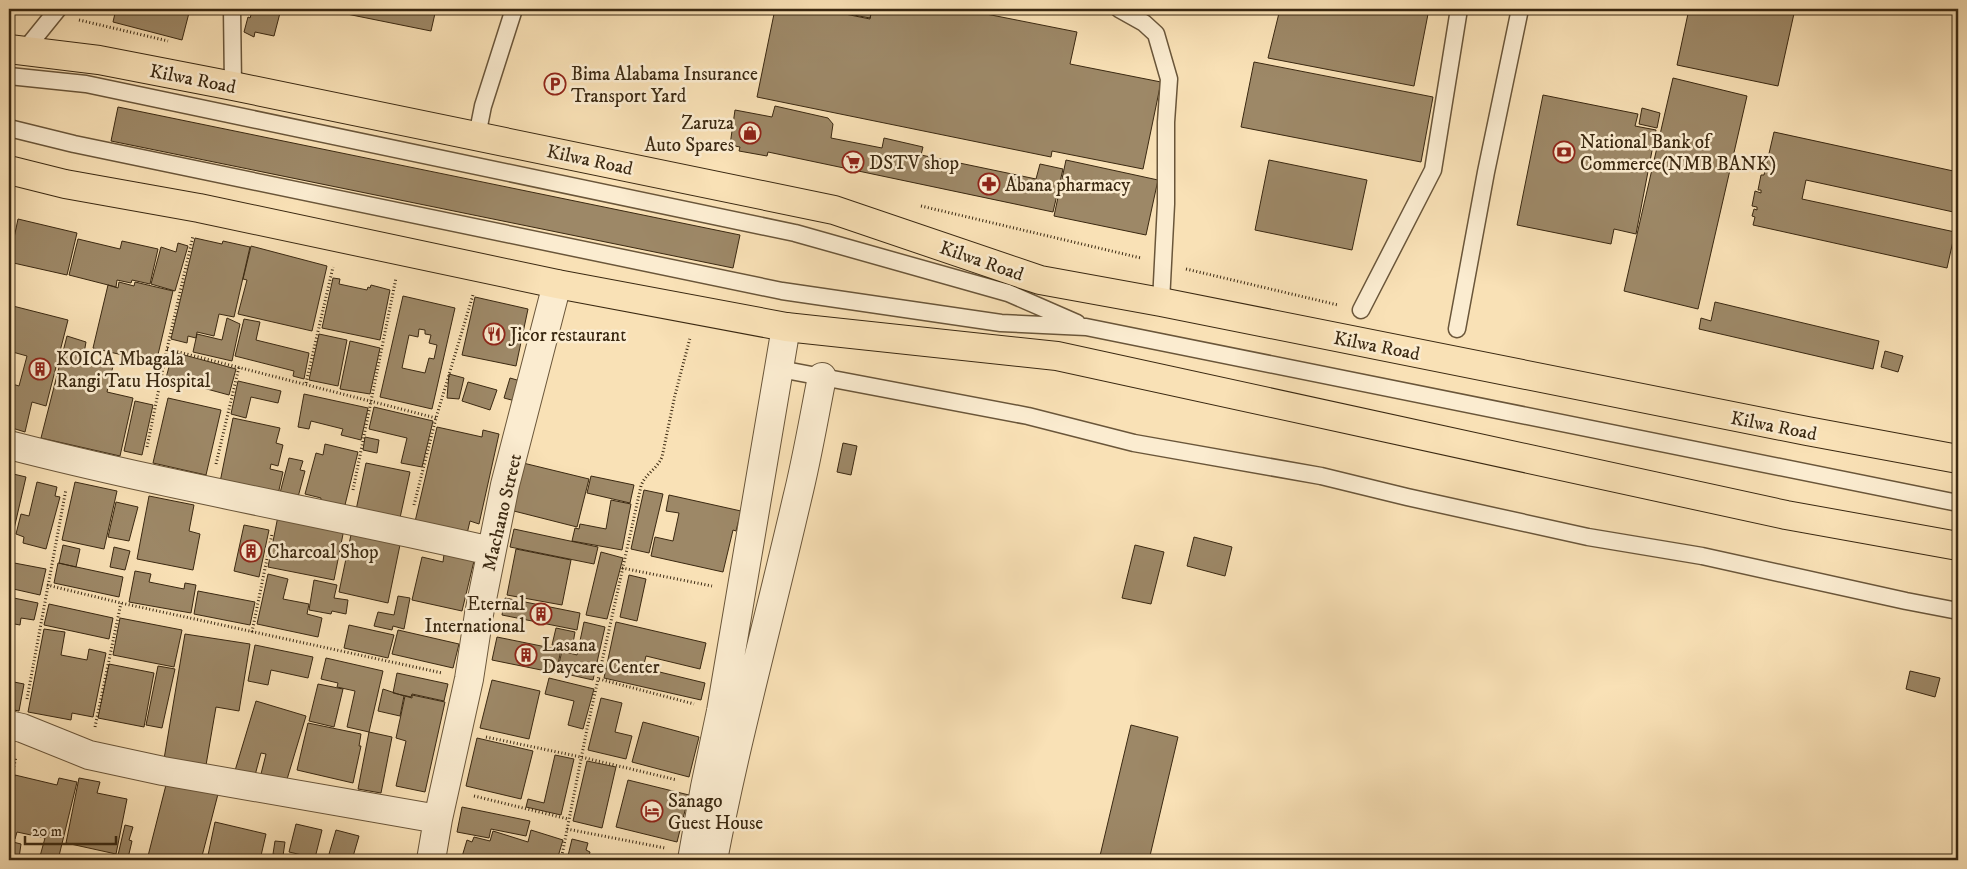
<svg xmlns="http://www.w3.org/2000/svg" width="1967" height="869" viewBox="0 0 1967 869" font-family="'IM FELL DW Pica',serif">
<rect width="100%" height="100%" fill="#f9e1b6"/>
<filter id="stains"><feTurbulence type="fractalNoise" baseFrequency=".004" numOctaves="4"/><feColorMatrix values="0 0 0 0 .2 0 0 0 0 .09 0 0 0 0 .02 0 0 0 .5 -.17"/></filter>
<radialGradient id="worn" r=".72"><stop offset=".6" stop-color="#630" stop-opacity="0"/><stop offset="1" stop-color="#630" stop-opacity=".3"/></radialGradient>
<path fill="#9d8867" stroke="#3a2811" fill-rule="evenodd" d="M116,9h74l-8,31 -69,-18z
M253,9l27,4 -6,23 -19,-4 -1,5 -10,-5 4,-15 2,1z
M322,9h114l-5,22z
M775,9h45l50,10 2,-10h89l116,23 -7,32 91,18 -18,87 -91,-18 -1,6 -294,-60z
M832,9h40l-2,9 -38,-7z
M1280,9h149l-15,77 -146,-28z
M1689,9h106l-17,77 -101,-21z
M1254,62l179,35 -12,65 -180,-35z
M1673,78l74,18 -49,213 -74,-18z
M1543,95l95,19 -3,12 21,4 -20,104 -22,-5 -3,15 -94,-19z
M775,106l53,12 5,6 -2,14 51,10 2,-10 39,9 -2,8 115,24 4,-15 23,5 -10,43 -285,-60 -1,4 -28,-5 1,-4 -10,-2 5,-35 37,7z
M118,107l622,128 -7,33 -622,-127z
M1642,108l18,5 -3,15 -18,-4z
M1774,132l184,40v41l-152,-33 -4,19 153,33 -8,36 -194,-43 2,-8 -3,-1 2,-7 3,1v-3l-5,-1 3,-15 6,2v-3h-3l3,-15h3z
M1066,160l92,20 -12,55 -92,-19z
M1269,160l98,20 -15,70 -97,-20z
M18,219l59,14 -10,42 -58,-13z
M195,238l27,6 1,-3 27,6 -16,70 -15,-3 -5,22 -17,-4 -1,6 -8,-2 -1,7 -16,-4z
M78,239l42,10 2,-8 36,8 -8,35 -18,-4 -1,3 -14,-3 -1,7 -47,-12z
M178,243l10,3 -13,45 -24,-7 10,-37 15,5z
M251,246l76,20 -15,65 -74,-17 9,-34 -4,-1z
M333,278l7,1 -1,5 28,6 1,-3 2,1 1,-3 19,5 -10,50 -58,-12z
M119,282l15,4 1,-4 38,9 -17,72 -63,-15 15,-63 10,3z
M403,296l52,12 -23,101 -52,-12zM419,329l6,1v4l6,1 -2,8 8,2 -3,14 -5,-1 -4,15 -23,-5 7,-33 9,2z
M475,297l53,12 -12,57 -54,-11z
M1715,302l164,39 -6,28 -174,-40 2,-11 10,3z
M9,305l59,15 -22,86 -14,-4 -7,30 -16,-5v-44l10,3 8,-30 -18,-5z
M227,318l13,6 -8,37 -39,-9 4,-18 25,6z
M244,319l16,3 -4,18 53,13 -5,26 -11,-3 1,-5 -59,-15z
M319,334l28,6 -9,46 -29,-6z
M67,336l19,6 -3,17 30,7 -6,26 26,6 -13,58 -79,-18z
M350,341l30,7 -10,46 -30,-5z
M1885,351l18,5 -5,16 -17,-5z
M173,352l63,17 -7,26 -63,-17z
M449,374l15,4 -5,21 -12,-1z
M510,378l14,4 -5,20 -15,-4z
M238,381l43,10 -3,12 -27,-6 -5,21 -15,-4z
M468,382l29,8 -7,20 -28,-9z
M304,394l64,14 -7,32 -20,-5 2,-6 -32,-8 -2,8 -11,-2z
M168,398l53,12 -15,65 -53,-12z
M135,401l18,4 -11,50 -18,-4z
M374,407l59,14 -11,46 -21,-4 6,-25 -38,-9z
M233,418l47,10 -4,15 7,2 -5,21 -7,-2 -1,5 13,3 -6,27 -58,-12z
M437,427l45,10 1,-7 16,4 -20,90 -9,-3 -4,17 -52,-12z
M365,437l14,3 -2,13 -14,-3z
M843,443l14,3 -6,29 -14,-3z
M325,444l33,8 -14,57 -24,-6 1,-5 -16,-4 11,-41 7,2z
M289,458l14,3 -3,9 5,1 -7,26 -18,-4z
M519,462l70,17 -12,48 -71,-18z
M366,463l44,9 -12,55 -42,-17z
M9,473l17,4 -12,52 -5,-1z
M591,476l43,9 -4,18 -43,-10z
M37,482l20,5 -2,9 5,1 -14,52 -23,-6 1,-6 -8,-3 5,-20 8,2z
M75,482l42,9 -13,58 -42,-9z
M644,490l19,4 -14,59 -18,-4z
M669,495l72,16 -5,20 -3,-1 -10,42 -72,-16 4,-19 18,4 6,-28 -13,-2z
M149,496l45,9 -5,26 11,3 -7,36 -56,-11z
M611,500l20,4 -9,46 -50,-9 3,-13 4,1 1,-5 26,5z
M116,502l22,5 -9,34 -21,-4z
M278,516l66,13 -10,51 -66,-13z
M244,525l25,5 -10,47 -25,-6z
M514,529l84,18 -4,17 -84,-17z
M352,530l49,10 -13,63 -49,-11z
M1194,537l38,10 -7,29 -38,-10z
M63,545l17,4 -4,18 -17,-4z
M1135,545l29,7 -13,52 -29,-6z
M114,547l16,4 -5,19 -15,-3z
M516,549l55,11 -9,45 -55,-10z
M601,552l22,6 -16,61 -21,-4z
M444,554l30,7 -12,50 -50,-11 10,-43 21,5z
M9,562l37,7 -6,26 -31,-7z
M58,563l65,14 -4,20 -65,-14z
M135,571l16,3 -2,8 35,7 1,-6 11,2 -5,28 -62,-11z
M268,574l20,5 -5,20 26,5 -2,10 15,4 -4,19 -61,-13z
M629,575l17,4 -9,42 -17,-4z
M314,580l23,5 -3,13 14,2 -2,14 -14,-3 -1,3 -22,-4z
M198,591l57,11 -5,23 -56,-11z
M398,596l12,2 -6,31 -11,-3 -1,4 -18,-4 4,-14 16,3z
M9,597l29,6 -4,17 -13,-2 -1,7 -11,-2z
M505,598l75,15 -3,17 -75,-15z
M49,604l64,14 -4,21 -65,-14z
M120,618l62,12 -8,37 -61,-12z
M584,622l21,5 -12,53 -36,-8 5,-21 15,4z
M616,622l90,21 -6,26 -54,-13 -3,12 62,15 -4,17 -97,-22z
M349,625l45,10 -6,23 -44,-10z
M556,628l19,4 -3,17 -20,-4z
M44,629l21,3 -4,23 26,5 2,-11 17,4 -13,64 -21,-4 -1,7 -43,-8z
M398,630l61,14 -6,24 -61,-14z
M185,634l65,10 -11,67 -23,-4 -11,64 -42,-6z
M497,637l64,13 -5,23 -64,-13z
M255,645l58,12 -5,21 -37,-8 -3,15 -20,-4z
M326,658l57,13 -14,61 -22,-5 8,-36 -18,-4 1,-4 -17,-4z
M109,664l45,9 -10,54 -46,-9z
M158,666l17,3 -13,59 -16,-3z
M1910,671l30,7 -5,19 -29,-8z
M397,673l51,11 -4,17 -32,-7 -1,3 -18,-4z
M549,678l45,11 -11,40 -15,-4 6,-24 -29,-7z
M492,680l48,11 -11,48 -49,-11z
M9,681l15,3 -5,27 -10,-2z
M318,684l25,5 -9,38 -25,-6z
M383,689l21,7 -4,20 -22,-5z
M412,695l33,7 -20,90 -29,-6 10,-45 -10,-3 9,-42 7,2z
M601,698l21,5 -7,29 17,4 -6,23 -38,-9z
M256,701l50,15 -21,70 -25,-8 6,-24 -5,-1 -7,26 -20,-5z
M643,722l56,15 -10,40 -57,-15z
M308,723l53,11 -2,12h2l-8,37 -56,-13z
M1131,725l47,12 -29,123h-50z
M369,732l23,5 -11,56 -23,-4z
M477,738l56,13 -12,48 -55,-13z
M555,755l19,4 -13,56 -35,-8 2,-8 16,4z
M587,761l29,6 -14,61 -29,-7z
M15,775l42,10 2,-7 18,4 -19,78h-19l6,-22 -28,-6 -2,7 -6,-1v-39z
M79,778l21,4 -3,11 30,6 -11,55 -50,-11z
M628,780l61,15 -12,47 -61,-15z
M167,781l51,13 -17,66h-54z
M462,807l68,14 -4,15 -35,-7 -2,9 -32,-6z
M215,822l51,12 -6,26h-53z
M296,824l26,6 -7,28 -26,-6z
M125,825l8,2 -4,13 3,1 -4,17 -10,-3z
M336,830l23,6 -7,24 -23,-6z
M531,830l32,10 -6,20h-96l6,-20 5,2 2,-5 16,4 3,-10 35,11z
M572,839l16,4 -2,7 4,2 -2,8h-21z
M9,841l12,3 -2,14 10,2h-20z
M275,841l10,1 -2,14 -10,-2z
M597,856l20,4h-21z"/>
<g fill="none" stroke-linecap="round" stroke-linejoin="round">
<g stroke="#6a563a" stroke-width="19">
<path id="lane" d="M232,9l1,77
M1119,9l25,14 12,11 13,45 -3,43v82l-5,98
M24,51l34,-42
M9,76l77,8 709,149 213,60 69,30
M9,128l65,16 708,147 219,32 85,4 872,176
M477,136l6,-30 31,-97
M1361,310l72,-140 26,-161
M1457,329l29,-157 34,-163
M780,369l248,47 106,27 187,33 86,21 181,40 114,19 204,45 52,10"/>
</g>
<g stroke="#6a563a" stroke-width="30">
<path id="street" d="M9,445c159,41 322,69 482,106
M9,725l13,3 67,27 74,16 275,48
M431,860l7,-41 31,-140 10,-65 26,-129 52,-201
M692,860l13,-73 16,-76 65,-384
M713,860c23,-121 56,-240 84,-361 10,-40 17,-82 25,-122"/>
</g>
<g stroke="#3a2811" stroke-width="30">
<path id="highway" d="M9,49l90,11 134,26 601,124 206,70 121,22 646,129 151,28
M9,170l56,14 134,24 358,76 229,43 271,29 729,159 172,31"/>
</g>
<path stroke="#3a2811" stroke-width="3" stroke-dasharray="1 2.5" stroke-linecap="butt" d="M79,20l89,21
M921,206l220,52
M1186,269l152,36
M167,349l269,69
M306,383l27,-116
M147,447l20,-98 26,-113
M216,464l23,-97
M353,490l43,-212
M414,505l22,-87 37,-123
M622,568l90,18
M47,585l74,18 321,70
M252,632l20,-98
M599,679l95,25
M27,699l39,-210
M95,727l26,-124
M486,737l95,20 96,23
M9,787l7,-30
M474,796l94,23
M567,829l98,19
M561,860l26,-131 54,-243c4,-12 16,-17 21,-29l13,-62 15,-57"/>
<use href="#lane" stroke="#fbecd0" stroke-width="16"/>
<use href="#street" stroke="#fbecd0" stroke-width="28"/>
<use href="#highway" stroke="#f9e1b6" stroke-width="28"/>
</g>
<defs>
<g id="parking-ring" transform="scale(1.125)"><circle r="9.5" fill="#fbecd0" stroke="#8f2418" stroke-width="1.5"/><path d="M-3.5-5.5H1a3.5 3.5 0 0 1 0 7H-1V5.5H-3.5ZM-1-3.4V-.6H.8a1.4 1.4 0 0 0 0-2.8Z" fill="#8f2418"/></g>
<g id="shop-ring" transform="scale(1.125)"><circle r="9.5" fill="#fbecd0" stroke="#8f2418" stroke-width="1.5"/><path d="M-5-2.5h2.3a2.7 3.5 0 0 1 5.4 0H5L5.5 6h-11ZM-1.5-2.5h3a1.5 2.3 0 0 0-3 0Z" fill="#8f2418"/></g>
<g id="bank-ring" transform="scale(1.125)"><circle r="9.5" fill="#fbecd0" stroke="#8f2418" stroke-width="1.5"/><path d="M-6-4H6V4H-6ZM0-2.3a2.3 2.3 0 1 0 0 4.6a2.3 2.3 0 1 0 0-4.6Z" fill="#8f2418"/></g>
<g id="supermarket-ring" transform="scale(1.125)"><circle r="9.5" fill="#fbecd0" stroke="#8f2418" stroke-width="1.5"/><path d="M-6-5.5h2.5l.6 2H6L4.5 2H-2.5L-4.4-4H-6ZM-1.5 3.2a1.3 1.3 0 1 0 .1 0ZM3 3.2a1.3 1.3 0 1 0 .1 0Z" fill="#8f2418"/></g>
<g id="pharmacy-ring" transform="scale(1.125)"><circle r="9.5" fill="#fbecd0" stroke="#8f2418" stroke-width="1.5"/><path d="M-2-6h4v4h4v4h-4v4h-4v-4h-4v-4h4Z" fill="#8f2418"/></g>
<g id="restaurant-ring" transform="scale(1.125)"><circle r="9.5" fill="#fbecd0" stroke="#8f2418" stroke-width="1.5"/><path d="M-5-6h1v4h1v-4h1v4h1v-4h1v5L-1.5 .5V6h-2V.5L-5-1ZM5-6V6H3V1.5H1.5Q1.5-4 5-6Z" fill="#8f2418"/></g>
<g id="building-ring" transform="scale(1.125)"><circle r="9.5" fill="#fbecd0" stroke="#8f2418" stroke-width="1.5"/><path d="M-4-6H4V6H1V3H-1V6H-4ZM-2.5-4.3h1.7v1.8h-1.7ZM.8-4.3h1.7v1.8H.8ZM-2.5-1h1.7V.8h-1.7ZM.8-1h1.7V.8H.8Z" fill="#8f2418"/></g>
<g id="hotel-ring" transform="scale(1.125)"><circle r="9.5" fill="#fbecd0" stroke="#8f2418" stroke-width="1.5"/><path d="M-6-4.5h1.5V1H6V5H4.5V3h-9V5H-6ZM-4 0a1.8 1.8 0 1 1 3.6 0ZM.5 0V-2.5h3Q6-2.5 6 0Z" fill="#8f2418"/></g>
</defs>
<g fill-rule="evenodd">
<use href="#parking-ring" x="555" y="84"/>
<use href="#shop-ring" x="750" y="133"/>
<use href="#bank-ring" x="1564" y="152"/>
<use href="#supermarket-ring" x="853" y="162"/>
<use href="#pharmacy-ring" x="989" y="184"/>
<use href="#restaurant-ring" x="494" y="334"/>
<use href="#building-ring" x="40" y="369"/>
<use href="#building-ring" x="251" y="551"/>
<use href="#building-ring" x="541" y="614"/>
<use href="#building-ring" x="526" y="655"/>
<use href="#hotel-ring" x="652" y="811"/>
</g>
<g text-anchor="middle" stroke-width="5" stroke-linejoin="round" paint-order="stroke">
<g font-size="19" fill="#3a2811" stroke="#fbecd0" text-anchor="start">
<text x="571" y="80">Bima Alabama Insurance<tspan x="571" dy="22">Transport Yard</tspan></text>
<text x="734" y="129" text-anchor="end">Zaruza<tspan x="734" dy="22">Auto Spares</tspan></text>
<text x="1580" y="148">National Bank of<tspan x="1580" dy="22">Commerce(NMB BANK)</tspan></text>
<text x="869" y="169">DSTV shop</text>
<text x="1005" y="191">Abana pharmacy</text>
<text x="510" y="341">Jicor restaurant</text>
<text x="56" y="365">KOICA Mbagala<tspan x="56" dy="22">Rangi Tatu Hospital</tspan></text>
<text x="267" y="558">Charcoal Shop</text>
<text x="525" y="610" text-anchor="end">Eternal<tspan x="525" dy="22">International</tspan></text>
<text x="542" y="651">Lasana<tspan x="542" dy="22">Daycare Center</tspan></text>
<text x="668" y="807">Sanago<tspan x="668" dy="22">Guest House</tspan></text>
</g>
<g font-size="19" fill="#3a2811" stroke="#fbecd0">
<text transform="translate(193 78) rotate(11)" y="7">Kilwa Road</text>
<text transform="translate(590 159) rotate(12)" y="7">Kilwa Road</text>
<text transform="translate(982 260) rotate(19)" y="7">Kilwa Road</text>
<text transform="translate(1377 345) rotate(11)" y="7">Kilwa Road</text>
<text transform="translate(1774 425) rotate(11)" y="7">Kilwa Road</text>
<text transform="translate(501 512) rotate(-77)" y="7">Machano Street</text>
</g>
</g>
<rect width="1967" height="869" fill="none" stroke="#f9e1b6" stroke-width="30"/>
<rect x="10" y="10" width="1947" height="849" fill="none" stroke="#3a2811" stroke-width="2.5"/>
<rect x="15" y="15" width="1937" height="839" fill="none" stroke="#3a2811"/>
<path d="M25 836v8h91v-8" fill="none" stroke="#3a2811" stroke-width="2.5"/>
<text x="32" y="836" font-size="15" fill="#3a2811" stroke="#fbecd0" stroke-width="4" paint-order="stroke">20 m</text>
<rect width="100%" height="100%" filter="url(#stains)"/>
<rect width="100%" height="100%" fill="url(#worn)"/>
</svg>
